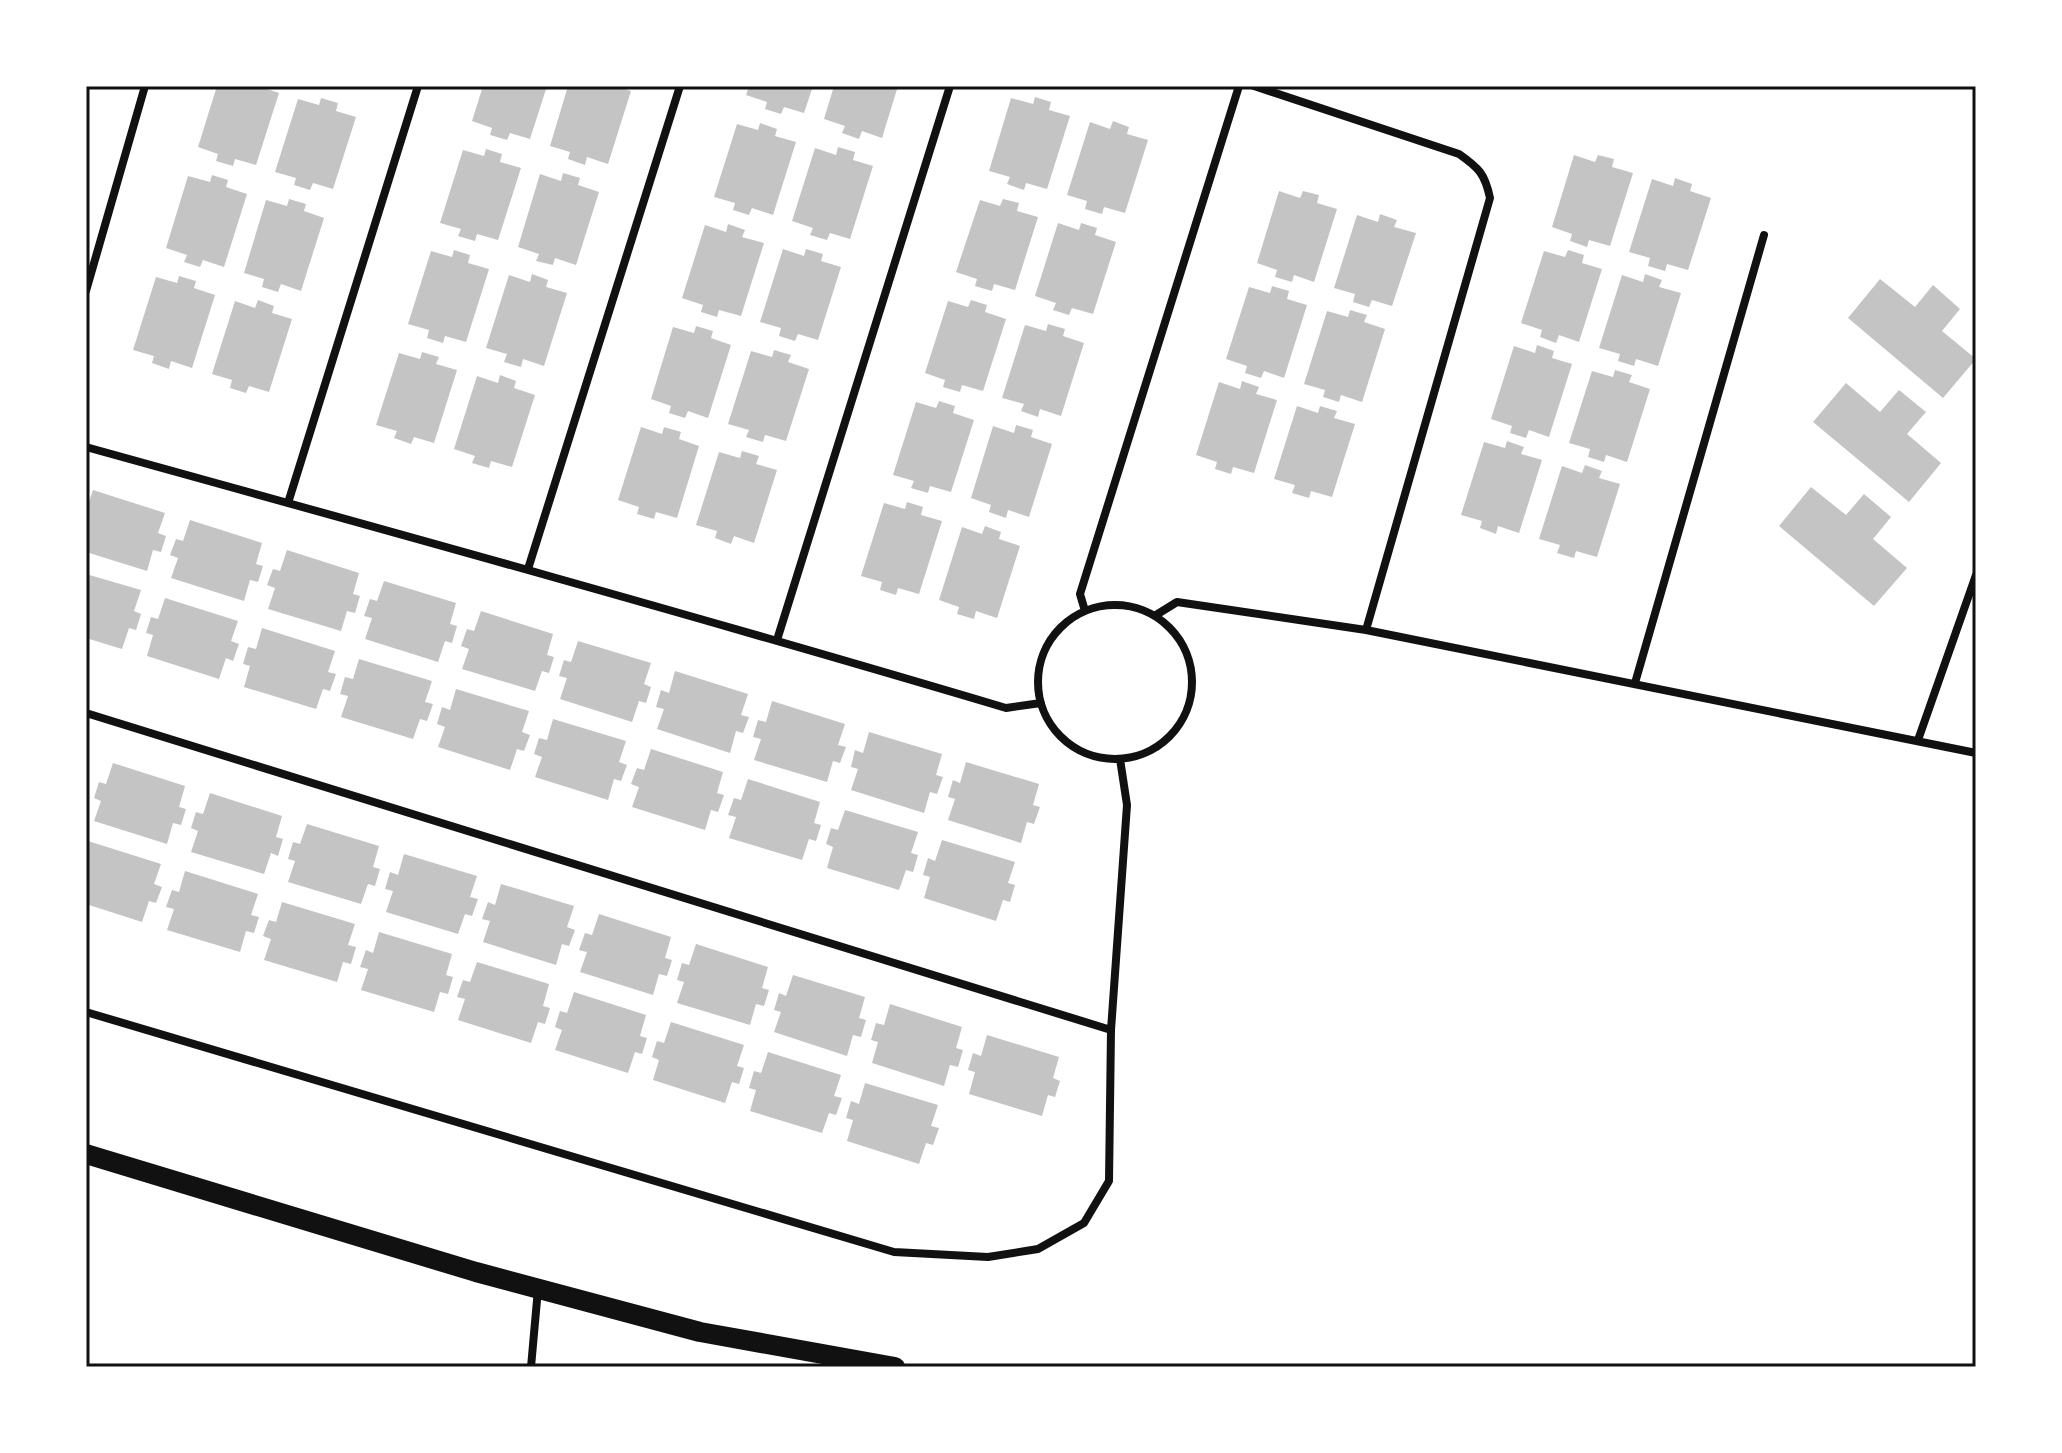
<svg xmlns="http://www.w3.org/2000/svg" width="2062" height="1453" viewBox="0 0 2062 1453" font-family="'Exo 2',sans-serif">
<rect width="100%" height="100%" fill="#fff"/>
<path fill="#c4c4c4" d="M217,86h41l21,7 -23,72 -21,-6 -2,7 -17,-5 2,-7 -20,-7z
M483,86h64l-17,53 -20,-6 -3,7 -17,-5 2,-7 -20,-7z
M568,86h47l16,5 -23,73 -21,-7 -2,8 -17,-6 2,-7 -20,-6z
M749,86h64l-9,27 -20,-6 -3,7 -16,-5 2,-7 -21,-7z
M834,86h64l-16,52 -20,-7 -3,8 -17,-6 3,-7 -21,-7z
M1035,97l16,5 -2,8 21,6 -23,73 -21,-6 -2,7 -17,-6 3,-7 -21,-6 22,-73 22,6z
M321,98l17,5 -2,8 20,6 -23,72 -20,-6 -3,7 -16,-5 2,-7 -21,-6 23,-73 21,6z
M1113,121l16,6 -2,7 21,6 -23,73 -21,-6 -2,7 -17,-5 2,-8 -20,-6 23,-73 20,7z
M760,123l17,6 -2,7 21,6 -23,73 -21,-7 -3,7 -16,-5 2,-7 -21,-6 23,-73 21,6z
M838,147l17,5 -2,8 20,6 -23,73 -20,-6 -3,7 -17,-5 3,-7 -21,-7 23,-73 21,7z
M486,149l16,5 -2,8 21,6 -23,72 -21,-6 -2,7 -17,-5 3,-7 -21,-6 23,-73 21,6z
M1574,155l21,7 3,-7 16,4 -2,8 21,6 -23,73 -21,-6 -2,7 -17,-6 2,-7 -20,-7z
M563,173l17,5 -2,7 21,7 -23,73 -21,-7 -2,7 -17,-4 3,-7 -21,-7 22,-73 21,7z
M212,175l16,5 -2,7 21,7 -23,73 -21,-7 -3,7 -16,-5 3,-7 -21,-7 22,-72 22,6z
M1675,178l17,6 -2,7 21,7 -23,72 -21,-6 -2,7 -17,-5 2,-8 -21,-6 23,-73 21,7z
M1279,191l21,7 3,-7 16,4 -2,8 20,6 -23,73 -20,-7 -2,7 -17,-5 2,-7 -20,-7z
M289,199l17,5 -2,7 20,7 -23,73 -20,-7 -3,8 -16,-5 2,-8 -20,-6 22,-73 21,6z
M1003,199l16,4 -2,8 21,6 -23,73 -21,-6 -2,7 -17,-5 2,-7 -21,-7 24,-72 20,6z
M1380,214l17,6 -3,7 22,6 -24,73 -20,-6 -3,7 -16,-5 2,-8 -21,-6 23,-73 21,7z
M1058,223l21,7 2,-7 16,5 -2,7 21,7 -23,72 -21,-6 -3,7 -16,-5 3,-7 -21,-7z
M728,224l17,6 -3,7 22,6 -23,73 -22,-6 -2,7 -16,-5 2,-7 -21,-7 23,-73 21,7z
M783,249l21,7 2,-7 17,5 -2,7 20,6 -23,73 -20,-6 -3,7 -16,-5 2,-8 -21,-6z
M454,250l16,5 -2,8 21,6 -23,73 -21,-6 -2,7 -16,-5 2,-8 -21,-6 23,-73 21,6z
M1568,250l16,5 -2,8 20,6 -23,73 -20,-7 -3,8 -16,-6 2,-7 -21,-7 23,-72 21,6z
M532,274l16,6 -2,7 21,6 -23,73 -21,-7 -2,8 -17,-5 3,-8 -21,-6 23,-73 21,7z
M1645,274l17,6 -3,7 22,6 -23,73 -22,-7 -2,7 -16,-5 2,-7 -21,-6 23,-73 21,7z
M179,276l17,5 -2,7 21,7 -23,73 -21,-7 -2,8 -17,-6 2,-7 -21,-6 23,-73 21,6z
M1880,279l35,28 18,-22 27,24 -18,22 34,28 -33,39 -95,-80z
M1272,286l17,5 -2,8 20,6 -23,73 -20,-7 -3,7 -16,-5 2,-7 -21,-7 23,-72 21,6z
M258,300l16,6 -2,7 20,6 -23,73 -20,-6 -3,7 -16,-5 2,-8 -20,-6 23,-73 20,7z
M971,300l16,5 -2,7 21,7 -23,72 -21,-6 -2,7 -17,-5 2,-7 -20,-7 23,-72 20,6z
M1350,310l17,5 -3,7 21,7 -23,73 -21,-7 -2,7 -16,-5 2,-7 -21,-6 23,-73 21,6z
M1048,324l17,5 -2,7 21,7 -23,73 -21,-7 -2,8 -17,-6 3,-7 -22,-6 23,-73 21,6z
M696,326l17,5 -2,7 20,7 -23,73 -20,-7 -3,7 -16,-5 2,-7 -20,-7 22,-72 21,6z
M1537,345l17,6 -2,7 20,6 -23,73 -20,-7 -3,8 -16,-5 2,-7 -21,-7 23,-73 21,7z
M774,350l17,5 -3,7 21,7 -23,72 -21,-6 -2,7 -17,-5 3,-7 -21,-6 23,-73 21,6z
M422,352l17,5 -3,7 21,6 -23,73 -20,-6 -3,7 -17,-6 3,-7 -21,-6 23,-72 21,6z
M1615,370l17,5 -3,7 21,7 -23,73 -21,-7 -2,7 -16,-5 2,-8 -21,-6 23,-72 21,6z
M500,375l16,6 -2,7 21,7 -23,72 -21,-6 -2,7 -17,-5 3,-7 -21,-7 23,-73 21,7z
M1242,381l17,6 -3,7 21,6 -23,73 -21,-6 -2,7 -16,-5 2,-7 -21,-7 23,-73 21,7z
M1846,383l34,29 19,-22 27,22 -19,22 34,29 -32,39 -96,-80z
M939,401l16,5 -2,7 21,7 -23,72 -21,-6 -2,7 -17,-5 3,-7 -21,-6 23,-73 20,6z
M1297,406l21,7 2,-7 17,5 -3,7 21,6 -23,73 -21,-6 -2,7 -17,-5 3,-8 -21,-6z
M1016,425l17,5 -2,7 21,7 -23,73 -21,-7 -2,8 -17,-6 2,-7 -20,-7 22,-72 21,7z
M641,427l21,7 2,-7 17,5 -2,7 20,7 -22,72 -21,-6 -2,7 -17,-5 2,-7 -21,-7z
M1507,441l17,6 -3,7 21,6 -23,73 -21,-7 -2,8 -16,-6 2,-7 -21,-6 23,-73 21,6z
M742,451l17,5 -3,8 21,6 -23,73 -20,-7 -3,8 -16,-6 2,-7 -21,-6 23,-73 21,6z
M1585,465l17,6 -3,7 21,6 -23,73 -21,-6 -2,7 -17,-5 3,-8 -21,-6 23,-73 20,7z
M1811,487l35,28 18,-21 27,23 -18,22 34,29 -33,38 -95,-80z
M93,490l72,23 -7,20 8,3 -5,16 -8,-2 -6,21 -61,-19v-42z
M907,502l16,5 -2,8 21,6 -23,73 -21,-6 -2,7 -16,-5 2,-8 -21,-6 23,-73 21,6z
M190,520l72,23 -6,21 7,2 -5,16 -8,-2 -6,21 -73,-23 7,-20 -8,-3 6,-16 7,2z
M985,526l16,6 -2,7 21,7 -23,72 -21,-7 -2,8 -17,-5 2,-7 -20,-7 23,-73 20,7z
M287,550l72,23 -6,21 7,2 -5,17 -8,-2 -6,20 -73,-22 7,-21 -8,-3 6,-16 7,2z
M86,574l55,16 -7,21 7,3 -5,16 -7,-2 -7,21 -36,-11z
M384,581l72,22 -6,21 7,2 -5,17 -7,-2 -7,21 -73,-23 7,-21 -8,-2 6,-17 7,2z
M165,598l73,23 -7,20 8,3 -6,17 -7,-3 -7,21 -72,-23 6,-21 -7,-2 5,-16 7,2z
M481,611l72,23 -6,21 7,2 -5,16 -7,-2 -7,20 -73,-22 7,-20 -8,-3 6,-17 7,2z
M262,628l73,23 -7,21 8,2 -6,17 -7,-2 -7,20 -72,-22 6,-21 -7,-2 5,-17 8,2z
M578,641l73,22 -7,21 7,3 -5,16 -7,-2 -7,21 -72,-23 7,-21 -8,-2 5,-16 7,2z
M359,659l73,22 -7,21 8,2 -6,17 -7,-2 -7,20 -72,-22 7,-21 -8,-2 5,-17 8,2z
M675,671l73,23 -7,21 8,2 -6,16 -7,-2 -6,22 -73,-24 7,-20 -8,-2 5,-17 8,3z
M456,689l73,22 -7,21 8,3 -6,16 -7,-2 -7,21 -72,-23 7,-20 -8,-3 5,-17 8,3z
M772,701l73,23 -7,21 8,2 -6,16 -7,-2 -6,21 -73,-22 7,-21 -8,-2 5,-17 8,2z
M553,719l73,22 -7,21 8,3 -6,16 -7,-2 -6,21 -73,-23 7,-20 -8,-3 5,-16 8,2z
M869,732l73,22 -6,21 7,2 -6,17 -7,-2 -6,21 -73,-23 7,-21 -7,-2 4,-17 8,3z
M651,749l72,23 -6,21 7,2 -6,17 -7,-2 -6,20 -73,-23 7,-20 -8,-3 6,-16 7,2z
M966,762l73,22 -6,21 7,2 -6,17 -7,-2 -6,21 -73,-23 7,-21 -7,-2 5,-17 7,3z
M113,763l72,23 -6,21 7,2 -5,16 -8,-2 -6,21 -73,-23 7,-20 -7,-3 5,-16 7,2z
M748,779l72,23 -6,21 7,2 -5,16 -7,-2 -7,21 -73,-22 7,-21 -8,-2 6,-17 7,2z
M210,793l72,23 -6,21 7,2 -5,17 -7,-3 -7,21 -73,-22 7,-21 -7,-3 5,-16 7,2z
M845,810l73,22 -7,21 7,2 -5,17 -7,-2 -7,20 -72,-22 6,-21 -7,-3 5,-16 7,2z
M307,824l72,22 -6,21 7,2 -5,17 -7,-2 -7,20 -73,-22 7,-21 -7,-2 5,-17 7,2z
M942,840l73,22 -7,21 7,2 -5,17 -7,-2 -7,21 -72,-23 6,-21 -7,-2 5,-17 7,3z
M88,841l73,23 -7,20 8,3 -6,16 -7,-2 -7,21 -56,-18v-55z
M404,854l73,22 -7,21 8,2 -6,17 -7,-2 -7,20 -72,-22 7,-21 -8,-2 5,-17 8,3z
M185,871l73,23 -7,21 8,2 -5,16 -8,-2 -6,21 -73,-22 7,-21 -8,-2 6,-17 7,2z
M501,884l73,22 -7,21 8,3 -6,16 -7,-2 -6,21 -73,-23 7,-21 -8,-2 6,-17 7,3z
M282,902l73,22 -7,21 8,2 -5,17 -8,-2 -6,20 -73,-22 7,-21 -8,-3 6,-16 7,2z
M599,914l72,23 -6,21 7,2 -5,16 -8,-2 -6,21 -73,-23 7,-20 -8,-2 6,-17 7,2z
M379,932l73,22 -6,21 7,2 -5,17 -8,-2 -6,20 -73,-22 7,-21 -8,-2 6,-17 7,3z
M696,944l72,23 -6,21 7,2 -5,16 -8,-2 -6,21 -73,-22 7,-21 -7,-2 5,-17 7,2z
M477,962l72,22 -6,22 7,2 -5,16 -7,-2 -7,21 -73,-23 7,-21 -8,-2 6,-17 7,2z
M793,975l72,22 -6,21 7,2 -5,17 -8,-2 -6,21 -73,-24 7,-20 -7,-2 5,-17 7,3z
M574,992l72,23 -6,21 7,2 -5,16 -7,-2 -7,21 -73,-23 7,-20 -7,-3 5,-16 7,2z
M890,1004l72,23 -6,21 7,2 -5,17 -8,-2 -6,21 -72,-23 6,-21 -7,-2 5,-17 8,2z
M671,1022l73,23 -7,21 7,2 -5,16 -7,-2 -7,21 -72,-23 6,-20 -7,-3 5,-16 7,2z
M987,1035l72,22 -6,21 7,3 -5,16 -7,-2 -6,21 -73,-22 6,-22 -7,-2 5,-17 8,3z
M768,1052l73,23 -7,21 8,2 -6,17 -7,-2 -7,20 -72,-22 6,-21 -7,-2 5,-17 7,2z
M865,1083l73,22 -7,21 8,2 -6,17 -7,-2 -7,21 -72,-23 6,-21 -7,-2 5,-17 8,3z"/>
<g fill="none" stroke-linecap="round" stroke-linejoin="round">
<path stroke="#111" stroke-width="8" d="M1254,86l205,68c20,14 26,20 31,44l-124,432
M86,291l59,-205
M86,447c307,85 614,170 920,261l35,-5
M288,503l130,-417
M528,569l152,-483
M1038 682a77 77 0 1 1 154 0a77 77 0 1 1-154 0Z
M1085,611l-5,-17 159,-508
M1156,615l21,-13 189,28 610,123
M777,640l173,-554
M1635,683l129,-448
M86,713l1025,317
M1918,740l58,-165
M86,1012l808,240 94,5 50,-8 46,-26 25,-42 2,-151 16,-225 -7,-46
M531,1367l7,-78"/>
<path stroke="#111" stroke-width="20" d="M86,1154l390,118 224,60 195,35"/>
</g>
<rect width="2062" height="1453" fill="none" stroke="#ffffff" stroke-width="176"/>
<rect x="88" y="88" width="1886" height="1277" fill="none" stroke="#111" stroke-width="3"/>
</svg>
